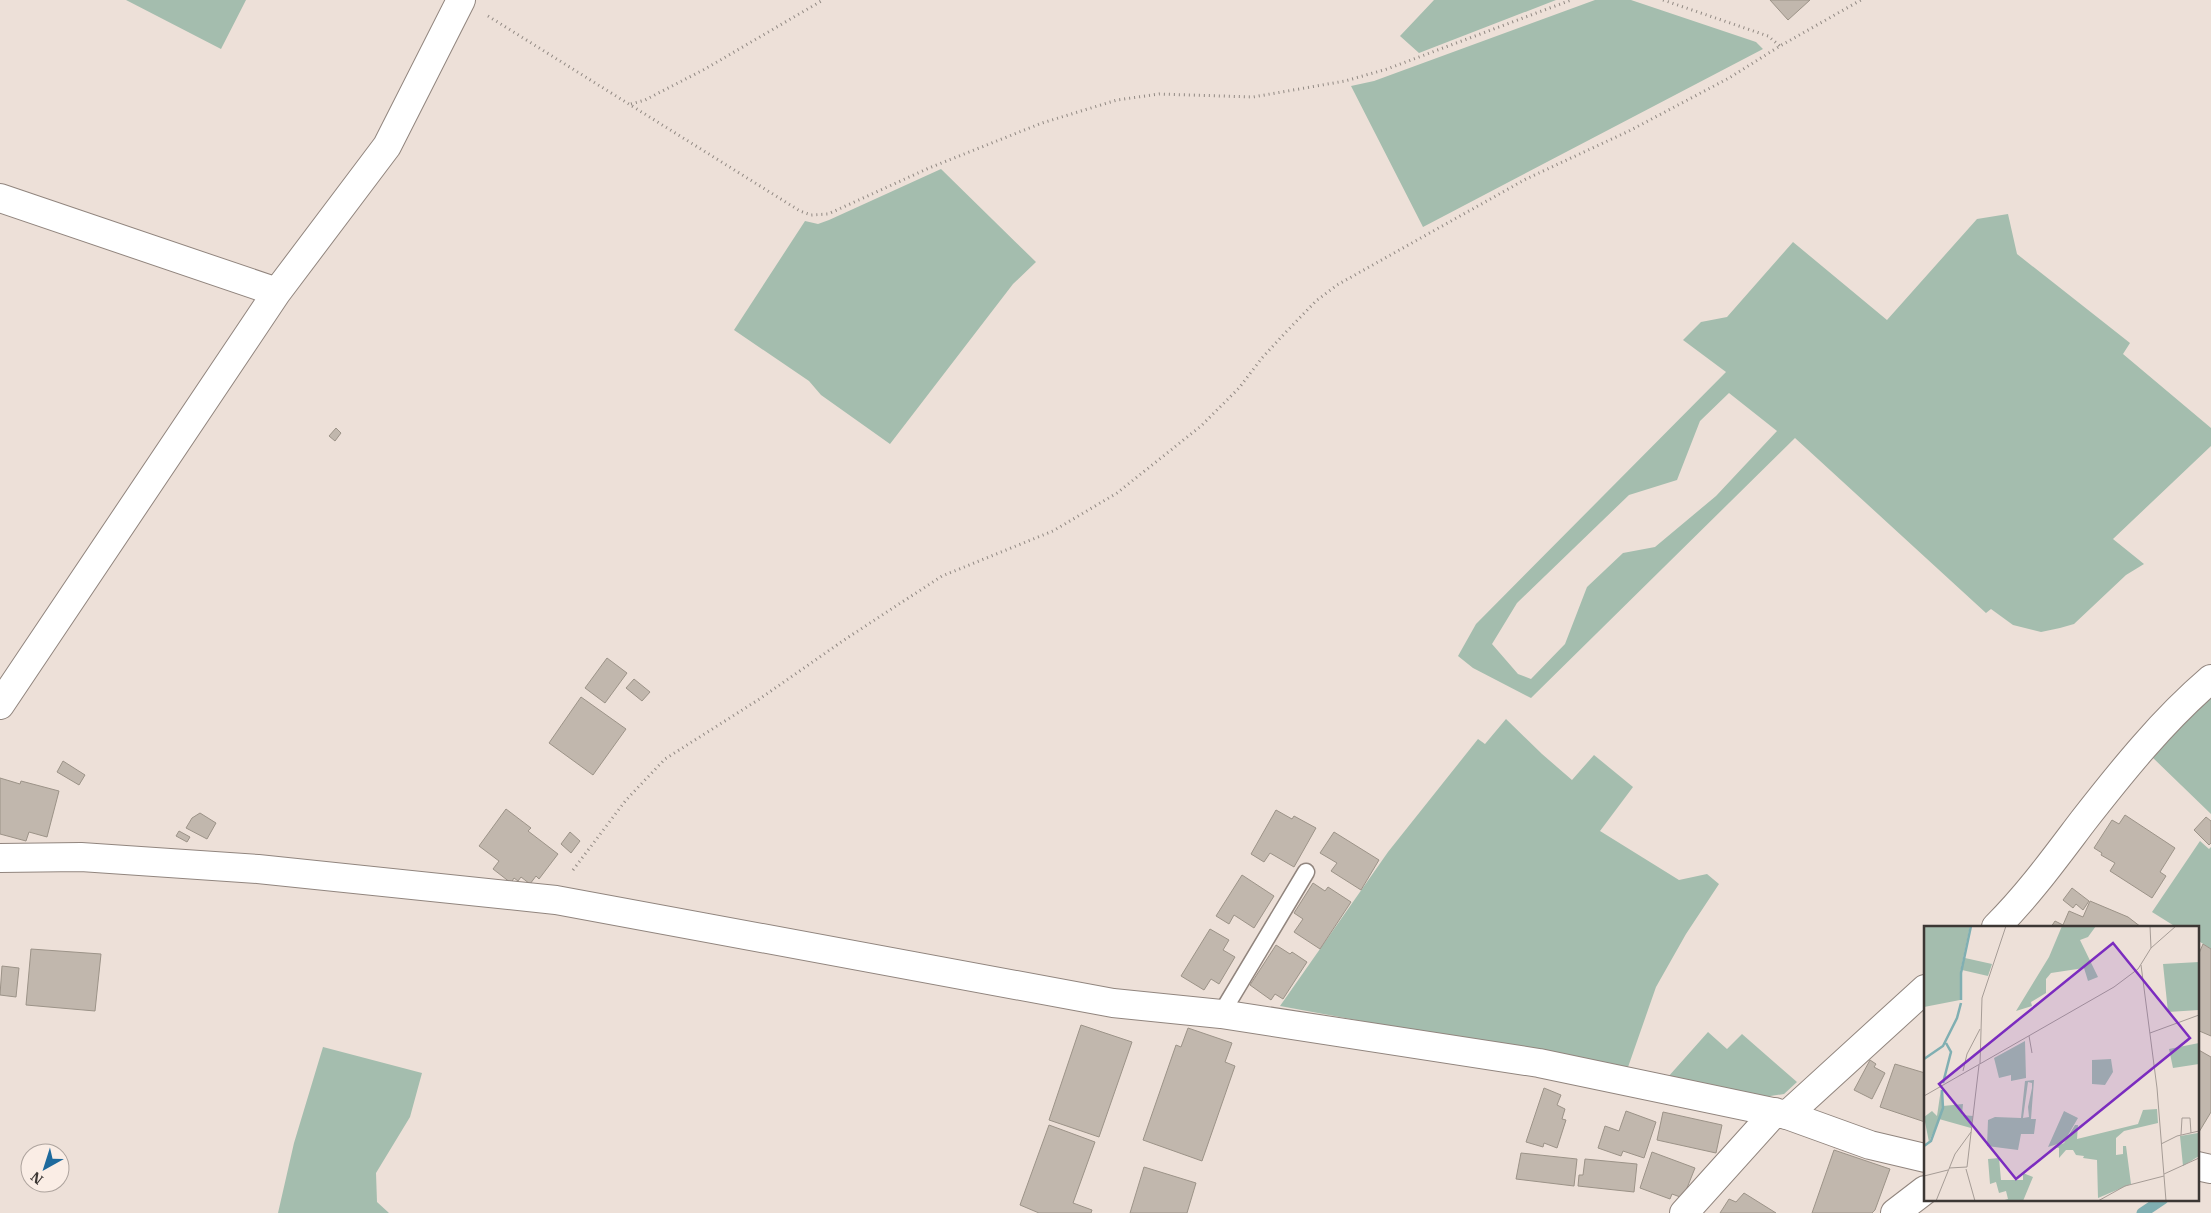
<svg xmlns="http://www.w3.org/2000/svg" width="2211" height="1213" viewBox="0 0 2211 1213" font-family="'IBM Plex Serif',serif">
<rect width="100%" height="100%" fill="#ede0d8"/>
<path fill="#a4bdae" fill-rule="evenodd" d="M126,0h120l-25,49z
M1434,0h122l-137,53 -19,-17z
M1595,0h36l125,42 7,7 -340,178 -72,-141 23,-5z
M941,169l95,93 -23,22 -123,160 -69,-49 -12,-14 -75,-51 71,-109 13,3 11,-4z
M2008,214l9,40 113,89 -7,11 88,74v18l-98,93 31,25 -18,11 -52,49 -14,4 -19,4 -28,-7 -22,-16 -5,4 -191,-175 -264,260 -58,-30 -15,-12 18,-32 250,-252 -43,-32 18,-18 26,-5 66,-75 94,78 90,-101zM1729,393l48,38 -61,65 -61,51 -32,6 -36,34 -22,57 -34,35 -13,-5 -26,-30 25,-41 112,-108 48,-15 23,-59z
M2211,697v117l-60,-58z
M1506,719l36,35 30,26 22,-25 39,32 -33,44 79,49 28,-6 12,10 -33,50 -30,53 -29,83 -347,-64 108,-154 90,-113 7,5z
M2200,841l9,8 2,-2v102l-14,-9v-13h-21l-24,-15z
M1708,1032l19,17 15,-15 55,48 -13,12 -20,3 -96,-20z
M323,1047l99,26 -12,44 -34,56 1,29 12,11h-111l16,-70z"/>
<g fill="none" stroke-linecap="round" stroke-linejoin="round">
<path stroke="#80afb2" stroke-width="11" d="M2142,1213l21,-14"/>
</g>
<path fill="#c1b7ad" stroke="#9c9388" d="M1770,0h40l-22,20z
M336,428l5,5 -6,8 -6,-5z
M607,658l20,15 -22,30 -20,-15z
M634,679l16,13 -8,9 -16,-13z
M581,697l45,32 -33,46 -44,-32z
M63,761l22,14 -6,10 -22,-13z
M0,778l20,6 1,-3 38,10 -12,46 -18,-5 -3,9 -26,-7z
M506,809l25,19 -3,3 30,23 -19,25 -3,-3 -6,8 -9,-7 -3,4 -4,-3 -3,5 -18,-14 6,-8 -20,-15z
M1276,810l16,9 2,-3 22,12 -22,39 -24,-14 -6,9 -13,-8z
M200,813l16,10 -9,16 -21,-11 6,-10z
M2125,815l50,33 -15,24 6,4 -14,22 -42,-27 5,-8 -14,-8 1,-2 -8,-5 18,-28 7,4z
M2206,817l5,4v22l-2,2 -15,-15z
M179,831l11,6 -3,5 -11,-6z
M570,832l10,9 -9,12 -10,-9z
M1334,832l45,28 -18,30 -30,-19 6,-8 -17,-10z
M1242,875l32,21 -20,32 -20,-13 -5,9 -13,-8z
M1313,883l12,8 3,-4 23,15 -31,47 -26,-17 9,-13 -9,-6z
M2072,888l17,13 -6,9 -7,-6 -3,4 -10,-8z
M2090,901l38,16 13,10h-90l4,-6 8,4 6,-14 14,6z
M1210,929l19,11 -6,10 12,7 -16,27 -8,-5 -7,11 -23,-14z
M2203,944l8,5v87l-14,-6v-72z
M1276,945l14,9 2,-2 15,10 -24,37 -8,-5 -4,6 -21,-15z
M31,949l70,5 -6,57 -69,-6z
M2,966l17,2 -3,29 -16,-2z
M1081,1025l51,17 -33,95 -50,-17z
M1188,1028l44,15 -7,19 10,4 -33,95 -59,-21 33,-95 5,2z
M2197,1049l14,8v55l-12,20 -2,-2z
M1870,1060l6,4 -2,3 11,6 -13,26 -18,-9z
M1895,1064l30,9v49l-45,-15z
M1544,1088l17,7 -4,10 8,4 -3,10 4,1 -9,28 -13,-5 -1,4 -17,-5z
M1626,1111l30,11 -12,36 -21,-7 -2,5 -23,-8 7,-22 14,5z
M1663,1112l59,13 -6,28 -59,-13z
M1049,1125l46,17 -22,61 19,7 -1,3h-52l-19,-8z
M1834,1150l56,19 -15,41 -3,3h-60z
M1652,1152l43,16 -12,30 -11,-4 -2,5 -30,-11z
M1521,1153l56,6 -3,27 -58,-7z
M1585,1159l52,5 -3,28 -56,-6 1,-11h4z
M1144,1167l52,16 -9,30h-57z
M1744,1193l32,20h-56l9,-14 7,3z"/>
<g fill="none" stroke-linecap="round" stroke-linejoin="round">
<g stroke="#91857e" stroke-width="19">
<path id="lane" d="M1221,1014l85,-142"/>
</g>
<g stroke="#91857e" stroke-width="30">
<path id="street" d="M0,198l277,94
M0,705l277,-413 110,-146 74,-146
M0,858l81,-1 177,12 298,31 557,103 108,11 318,49 248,52 138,-126
M1996,927c33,-33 59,-69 87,-106 39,-50 80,-101 128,-142
M1684,1213l91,-101
M1895,1213l30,-23"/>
</g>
<g stroke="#91857e" stroke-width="30">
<path id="secondary" d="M1787,1115l83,30 55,13
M2197,1166l14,3"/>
</g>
<path stroke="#918983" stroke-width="3" stroke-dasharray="1 4" stroke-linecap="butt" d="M1663,0l105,36 12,10
M488,16l312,195 11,4 17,-1 101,-46 113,-45 75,-23 42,-6 94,3 92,-16 42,-12 184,-69
M631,104l14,-4 60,-31 118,-69
M573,870l53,-70 39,-41 93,-59 89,-62 95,-62 111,-45 64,-38 84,-67 38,-38 23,-30 23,-25 31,-32 21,-16 189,-106 103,-48 100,-53 51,-32 81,-46"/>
<use href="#lane" stroke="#fff" stroke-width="16"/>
<use href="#street" stroke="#fff" stroke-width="28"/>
<use href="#secondary" stroke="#fff" stroke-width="28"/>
</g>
<g transform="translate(1924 926)">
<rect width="275" height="275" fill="#ede0d8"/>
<path d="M0,0h46l-10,47v27l-36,7zM138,0h34l-8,11 -8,3 18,37 -10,4 -4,-13 -33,5 -5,6v14l-15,9 1,4 -16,5 33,-54zM41,32l27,6 -4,12 -26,-6zM275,36v48l-31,2 -5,-48zM101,115l1,37 -15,3v-6l-12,3 -5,-20zM275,117v21l-26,4 -4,-19zM187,133l2,13 -8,13 -13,-1v-24zM110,154l-3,39h5l-2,15h-13l-3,16 -31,-4 1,-26 7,-3 26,1 4,-37zM104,156l4,1v5l-4,19 1,10 -6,1zM17,163l2,17 20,-2 -1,11 11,1 -2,12 -32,-9 -10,23 -5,-25 8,-6 5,5zM233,183l1,14 -34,8 -8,7v17l7,-1v-8h3l5,38 -33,14 -1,-38 -14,-2 1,-2 -8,-1 -3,-5h-7l-7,8v-10l-4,-1 9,-4 11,-18h3l-1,14 61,-15 5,-14zM140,185l14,7 -14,24 -16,5zM274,207l1,23 -16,10 -3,-30zM75,232l2,22h22v-7l10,4 -10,24h-22l7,-2 -2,-8 -7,2 -3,-11 -6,2 -2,-25z" fill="#a4bdae" fill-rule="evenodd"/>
<path fill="none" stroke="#80afb2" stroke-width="2.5" d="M37,74v-27l10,-47M0,133l19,-13 14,-28 4,-15M19,157l8,-31 -5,-9M0,220l7,-5 12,-33 -1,-18"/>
<path fill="none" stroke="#a69c96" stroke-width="1" d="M226,0l1,22M217,39l16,123 9,113M226,107l49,-18M105,110l3,17M56,138l2,-66 24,-72M39,145l4,-17 13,-25M0,170l190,-109 24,-18 13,-21 25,-22M257,209l1,-17h8l1,15M237,218l16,-8 22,-5M25,242l18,-1 12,-102M42,243l9,32M240,248l35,-16M0,250l24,-6M12,275l19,-47 16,-22M174,275l27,-15 39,-10"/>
<path fill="#7b2cbf" fill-opacity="0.15" stroke="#7b2cbf" stroke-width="2.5" d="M189,17l77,95 -174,141 -77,-95z"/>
<rect width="275" height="275" fill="none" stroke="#3c3734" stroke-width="2.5"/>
</g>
<g transform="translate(45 1168) rotate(219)"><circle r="24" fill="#faede5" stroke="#aea49e"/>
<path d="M0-4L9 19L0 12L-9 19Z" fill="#1e6a9d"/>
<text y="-8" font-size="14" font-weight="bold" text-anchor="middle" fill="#3c3734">N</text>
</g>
</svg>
